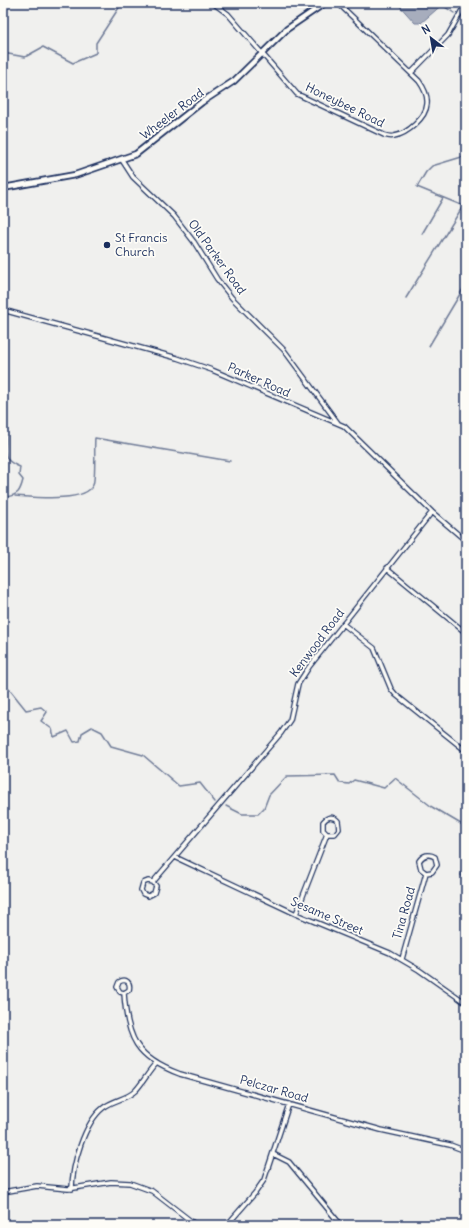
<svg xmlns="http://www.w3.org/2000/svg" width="469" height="1228" viewBox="0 0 469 1228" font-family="Delius,sans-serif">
<rect width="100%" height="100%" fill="#f0f0ee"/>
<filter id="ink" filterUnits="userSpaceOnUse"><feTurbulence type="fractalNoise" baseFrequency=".025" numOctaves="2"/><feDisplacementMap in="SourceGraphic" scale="8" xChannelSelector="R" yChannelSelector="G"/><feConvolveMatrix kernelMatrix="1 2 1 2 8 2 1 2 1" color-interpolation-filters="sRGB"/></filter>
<g filter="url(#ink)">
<path fill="#a7adbd" stroke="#6f7b97" d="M397,3h47l-23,20h-6z"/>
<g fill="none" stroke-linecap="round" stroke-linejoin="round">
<path stroke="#6f7b97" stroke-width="1.5" d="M439,3l15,10
M465,21l-1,7 2,2
M3,53l22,4 18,-10 30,16 23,-10v-10l26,-40
M466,157l-1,-1 -33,10 -6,6 -9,15 49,20
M422,234l21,-36
M406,298l57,-92
M3,326v5
M429,346l37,-62
M3,403l3,9 -3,8
M3,433l3,3c1,18 -6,23 14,31l-1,8 4,5c-3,12 -5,15 -17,17l-3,6
M15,496c17,1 70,7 78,-11 3,-7 1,-38 2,-47l135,23
M3,686l7,4 16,20 15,-3 6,5 -6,9 11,8 2,8 14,-6 6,11 6,-1 2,-8 10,-6 10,5 9,14 32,9 36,31 21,-3 15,19
M226,806l16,8h16l6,-6 5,-13 18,-19 48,-1 5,8 9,1 5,-4 30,8 11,-10 37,29 34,20
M466,862l-5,13 5,6"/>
<g stroke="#1b2f5e" stroke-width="6">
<path id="minor" d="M213,3l15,11 69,80 87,41c3,1 7,2 10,1 13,-2 32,-18 33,-32 1,-8 -3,-16 -8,-23l-81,-78
M411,73l37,-38 18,-32
M122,160l11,17 41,39 20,26 23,37 15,19 52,52 54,73
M3,310l174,48 35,12 132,56 88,86 34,29
M387,568l79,65
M343,624l31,24 17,41 5,6 70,56
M175,857l121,57 94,39 29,17 47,33
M153,882l3,4 -2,7 -6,3 -5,-2 -2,-4 2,-7 5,-2 5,1 128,-149 9,-13 8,-36 11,-17 123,-155
M296,914l31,-80 -4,-4v-8c4,-6 10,-6 15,-1l1,8 -4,5h-8
M402,959l24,-86 6,-1 5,-7 -2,-8c-6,-4 -12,-2 -16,4l2,8 5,4
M124,993l5,-3c2,-8 -3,-12 -10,-8l-2,5 3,5 4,1c3,45 12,65 56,81l201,56 69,15 16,6
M273,1154l16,8 52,63
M72,1189c0,-23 12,-66 31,-81 10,-8 24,-9 32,-17 8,-8 13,-19 21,-27
M3,1192l34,-6 31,3 43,-7 19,1 22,8 44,34
M227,1225l28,-32 9,-13 25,-76"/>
</g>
<g stroke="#1b2f5e" stroke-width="8">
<path id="tertiary" d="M3,188l72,-13 61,-21 66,-52 32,-21 53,-52 38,-26"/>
</g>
<use href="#minor" stroke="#fdfcf7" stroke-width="3.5"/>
<use href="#tertiary" stroke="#fdfcf7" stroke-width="4.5"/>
</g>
</g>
<circle fill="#1b2f5e" stroke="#fdfcf7" stroke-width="1.5" cx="107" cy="245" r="4"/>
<g text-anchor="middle" stroke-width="3.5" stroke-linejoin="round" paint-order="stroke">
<g font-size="12" fill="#1b2f5e" stroke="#fdfcf7">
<text transform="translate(345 105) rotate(26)" y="4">Honeybee Road</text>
<text transform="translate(172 114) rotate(-37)" y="4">Wheeler Road</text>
<text transform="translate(217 257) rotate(54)" y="4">Old Parker Road</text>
<text transform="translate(259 380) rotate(24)" y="4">Parker Road</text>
<text transform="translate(317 643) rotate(-53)" y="4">Kenwood Road</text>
<text transform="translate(404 913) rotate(-74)" y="4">Tina Road</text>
<text transform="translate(327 916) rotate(23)" y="4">Sesame Street</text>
<text transform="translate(274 1089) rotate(16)" y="4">Pelczar Road</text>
</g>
<g font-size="12" fill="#1b2f5e" stroke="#fdfcf7" text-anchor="start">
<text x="115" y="242">St Francis<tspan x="115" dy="14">Church</tspan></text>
</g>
</g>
<rect width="469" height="1228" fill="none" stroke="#fdfcf7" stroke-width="16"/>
<rect x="8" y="8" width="453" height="1212" fill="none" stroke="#1b2f5e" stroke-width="1.5" filter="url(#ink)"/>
<g transform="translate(431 38) rotate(329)" stroke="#fdfcf7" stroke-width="3" paint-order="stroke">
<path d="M0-3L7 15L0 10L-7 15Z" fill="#1b2f5e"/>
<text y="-6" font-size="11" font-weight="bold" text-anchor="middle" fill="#1b2f5e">N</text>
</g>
</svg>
